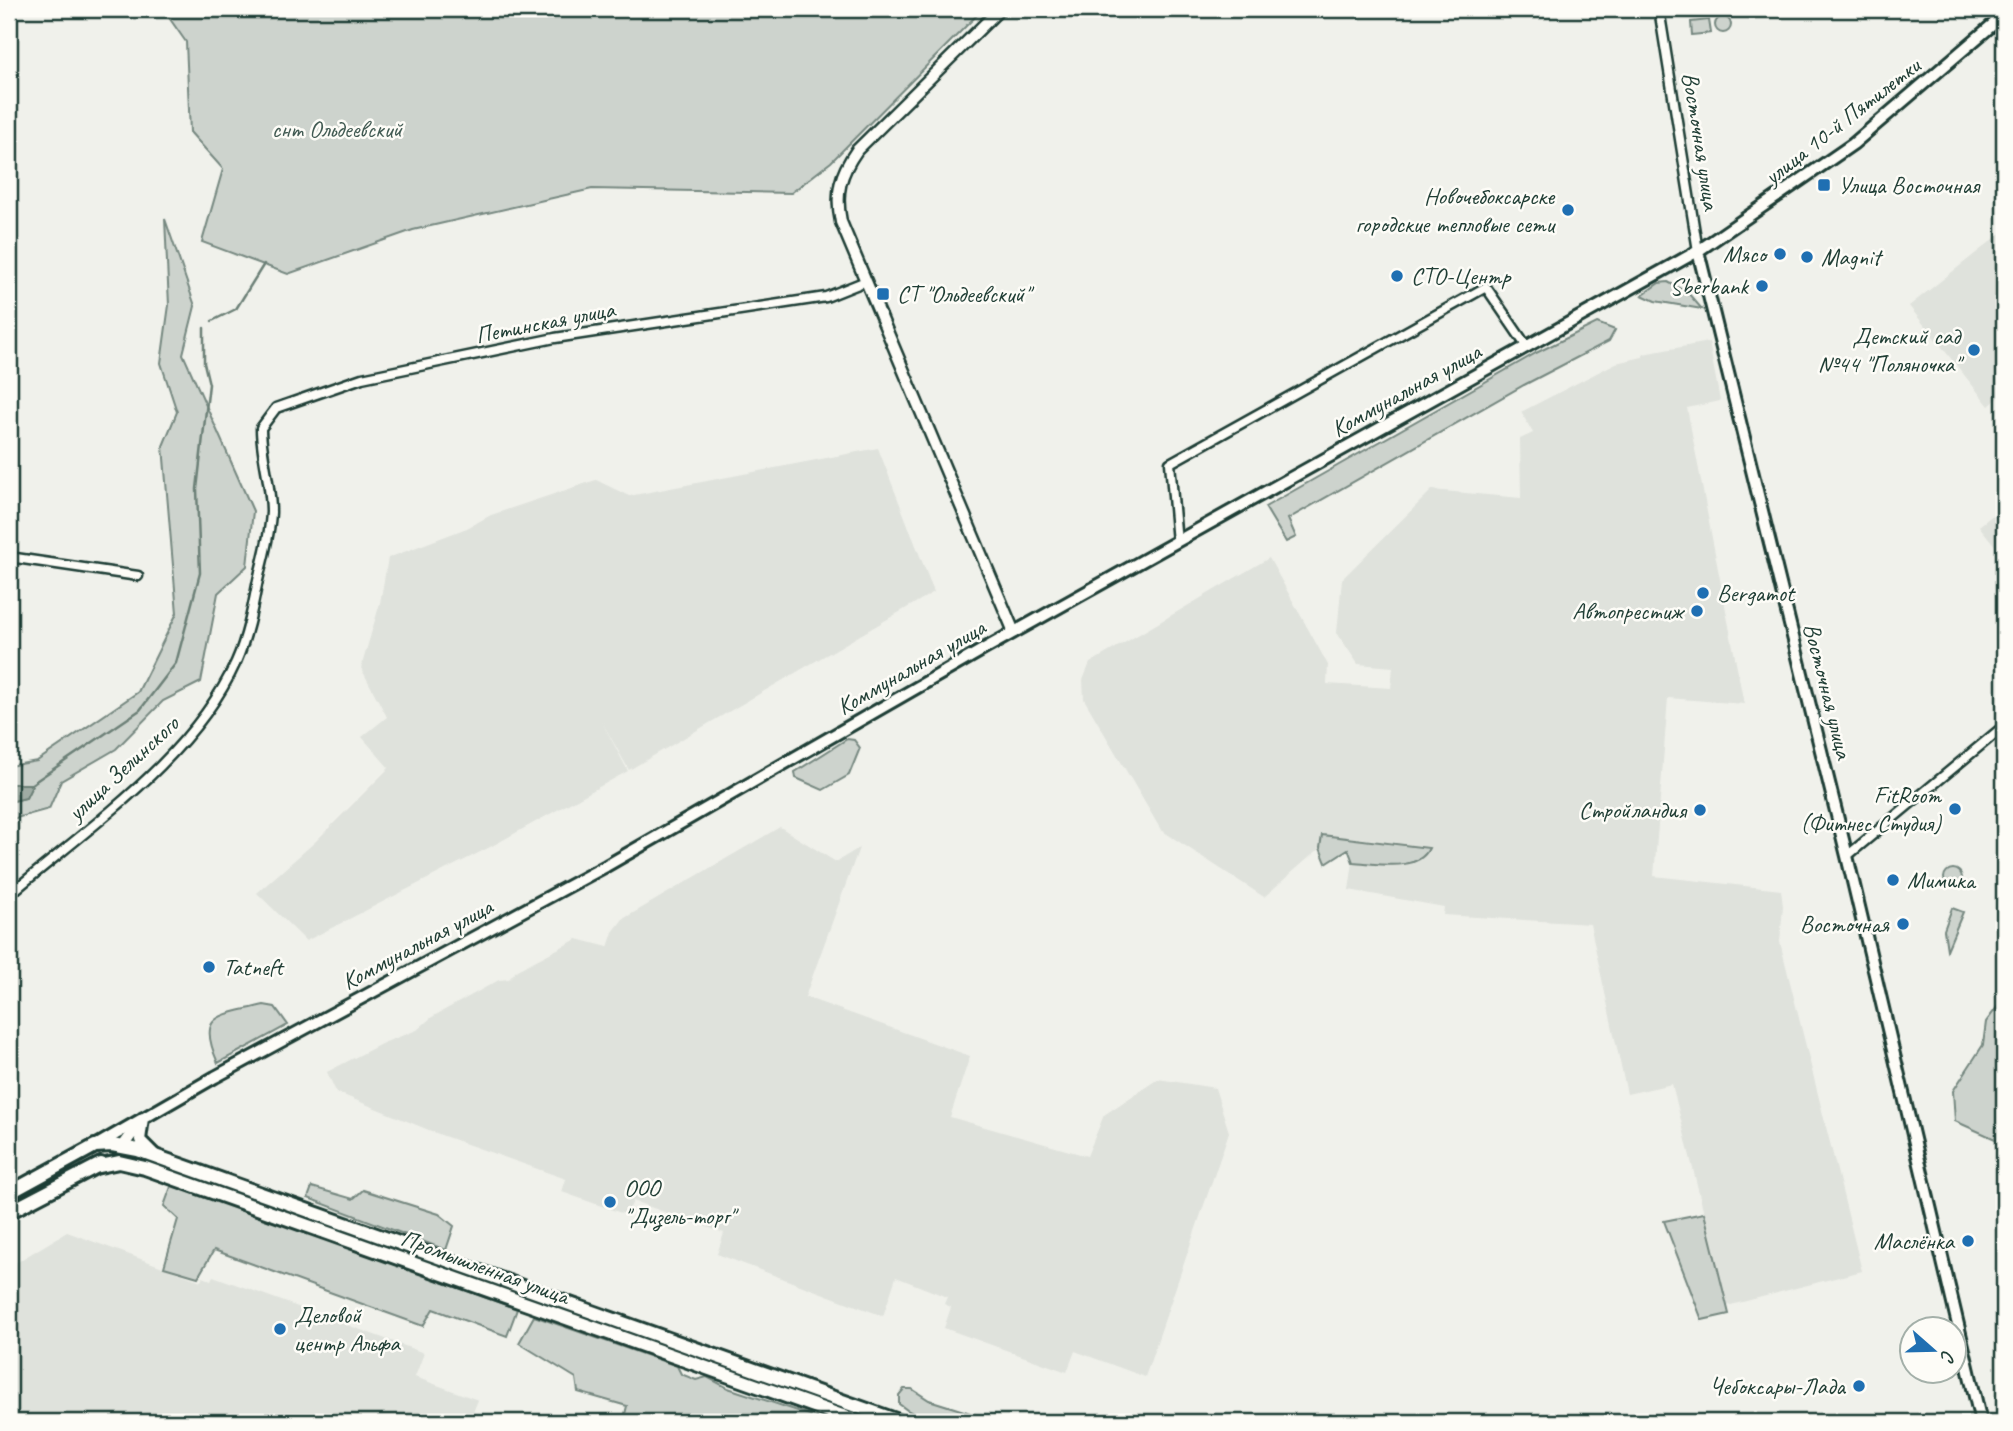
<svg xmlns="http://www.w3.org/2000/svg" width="2013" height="1431" viewBox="0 0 2013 1431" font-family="Caveat,sans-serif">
<rect width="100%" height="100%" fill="#f0f1eb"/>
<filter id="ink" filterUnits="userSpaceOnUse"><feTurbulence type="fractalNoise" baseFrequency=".0143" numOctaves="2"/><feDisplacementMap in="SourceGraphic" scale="14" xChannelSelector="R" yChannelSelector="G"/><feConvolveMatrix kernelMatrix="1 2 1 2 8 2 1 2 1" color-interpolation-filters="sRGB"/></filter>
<g filter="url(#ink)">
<path fill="#dfe2dc" d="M2004,231v162l-15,13 -80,-100z
M1709,342l11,59 -33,7 57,296 -76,-6 -14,178 127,14 2,16 -3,36 82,329 -135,35 -55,-222 -45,10 -37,-170 -147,-9 1,-8 -95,-17 4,-28 58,2 -35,-24 -54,-5 -2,13 -56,49 -103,-67 -77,-131 -1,-19 7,-17 179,-105 59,107 -1,19 64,4 2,-21 -35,-3 -21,-31 5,-54 90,-89 89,8 -1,-59 13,-6 -12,-21 95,-49 27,-6v-3z
M878,448l56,144 -305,178 -27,-48 26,49 -136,75 -186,95 -49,-48 58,-51 74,-74 -27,-31 25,-20 -26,-49 19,-65 8,-45 79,-30 24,-13 105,-35 33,16z
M2004,506v51l-25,-31z
M780,827l56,35 23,-14 -54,149 165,59 -20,61 137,39 17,-41 54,-36 57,9 14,44 -84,245 -70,-26 -8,21 -123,-44 7,-21 -7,-3 3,-7 -51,-20 -13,39 -166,-62 7,-21 -91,-32 -6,14 -65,-23 4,-13 -125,-44 -105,-43 -9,-20 56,-29 34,-13 15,-13 67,-37 10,-1 8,-9 60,-31 31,8 5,-15 10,-13z
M67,1232l134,49 2,-4 8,3 2,-4 211,77 -9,24 63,23 -9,22h-460v-155z"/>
<path fill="#cdd3cd" stroke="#768880" stroke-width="2" d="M163,9h820l-152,153 -40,31 -199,-4 -179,41 -125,44 -86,-32 21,-73 -33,-37 -4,-90z
M1715 25a8 8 0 1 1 16 0a8 8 0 1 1-16 0Z
M1709,20l2,13 -19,2 -1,-13z
M165,219l30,87 -12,48 70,157 -6,55 -29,27 -17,89 -38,19 -47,48 -55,32 -12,28 -40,11v-18l17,-4 6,-14h-23v-18l28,-5 101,-69 39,-79 -14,-167 14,-34 -16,-49 8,-58z
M1668,282l20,11 14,16 -47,-8 -13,-6 17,-12z
M1597,323l18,7 -6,11 -85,44 -236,134 8,18 -10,5 -21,-35 271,-154z
M847,739l7,1 6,8 -11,27 -26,15 -27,-12 -1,-6z
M1322,835l107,13c-11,25 -53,15 -76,14l-5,-13 -22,14 -6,-15z
M1944 878a9 9 0 1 1 18 0a9 9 0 1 1-18 0Z
M1952,908l11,4 -16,38 -3,-20z
M2004,998v145l-49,-22 -2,-30 30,-46 3,-23z
M264,1005l11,2 13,18 -70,38c-23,-51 3,-47 46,-58z
M98,1153l3,4 -92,50v-6z
M139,1156l285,101 -1,5 -276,-98z
M172,1184l345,125 -10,27 -74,-27 -10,17 -209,-76 -16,27 -34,-10 14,-48 -14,-13z
M312,1187l41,12 10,-9 76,24 15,12 -8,24 -138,-52z
M1704,1213l25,101 -27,6 -38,-99z
M534,1316l143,50 4,8 15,6 11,-3 21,11 88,29 3,5h-196l4,-16 -49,-14 -2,-14 -57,-35z
M655,1340l186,66 -1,5 -186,-67z
M904,1389h8l17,11 70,22c-34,0 -73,6 -100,-18v-9z"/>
<path fill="#9faca4" stroke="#6c8077" stroke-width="2" d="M9,784h24l-7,14 -17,4z"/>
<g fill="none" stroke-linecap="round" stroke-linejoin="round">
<path stroke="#6c8077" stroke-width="2.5" d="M212,321l24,-12 28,-45
M30,785l110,-75 36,-47 24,-90 -3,-84 12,-105 -5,-21v-35"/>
<g stroke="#1f3d34" stroke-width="13">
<path id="minor" d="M1659,9l39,242
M1177,542l-7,-79 316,-176 41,60
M9,557l129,19
M1847,856l157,-130
M9,895c78,-67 184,-137 227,-233 11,-25 16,-51 21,-77 5,-24 13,-48 14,-73 0,-29 -10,-56 -10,-84l15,-20 86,-30 193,-40 271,-41 40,-16"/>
</g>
<g stroke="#1f3d34" stroke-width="15">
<path id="tertiary" d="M1000,9l-143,141c-17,24 -22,43 -16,72l173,410"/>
</g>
<g stroke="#1f3d34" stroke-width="16">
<path id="secondary" d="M1698,251l149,605 134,566
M143,1118l-3,22 14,14
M97,1145l118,-68 391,-211 378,-217 714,-398 155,-107 151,-129
M123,1146l17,-23"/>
</g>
<g stroke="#1f3d34" stroke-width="18">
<path id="primary" d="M95,1167l24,-5 26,6 714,254
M9,1193l86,-47 17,-1 26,5 763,272
M9,1212l92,-48"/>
</g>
<use href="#minor" stroke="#fdfcf7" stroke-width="8"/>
<use href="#tertiary" stroke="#fdfcf7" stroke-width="10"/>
<use href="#secondary" stroke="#fdfcf7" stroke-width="10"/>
<use href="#primary" stroke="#fdfcf7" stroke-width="12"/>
</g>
</g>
<g fill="#1f6fb2" stroke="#fdfcf7" stroke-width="2.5">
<rect x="1817" y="178" width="14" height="14" rx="3.5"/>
<circle cx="1568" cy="210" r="7"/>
<circle cx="1780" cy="254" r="7"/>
<circle cx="1807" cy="257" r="7"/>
<circle cx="1397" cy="276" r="7"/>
<circle cx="1762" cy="286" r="7"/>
<rect x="876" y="287" width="14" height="14" rx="3.5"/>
<circle cx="1974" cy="350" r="7"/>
<circle cx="1703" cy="593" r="7"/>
<circle cx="1697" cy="611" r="7"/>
<circle cx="1955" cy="809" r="7"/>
<circle cx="1700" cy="810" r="7"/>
<circle cx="1893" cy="880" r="7"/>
<circle cx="1903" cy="924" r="7"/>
<circle cx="209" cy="967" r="7"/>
<circle cx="610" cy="1202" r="7"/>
<circle cx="1968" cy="1241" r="7"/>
<circle cx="280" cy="1329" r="7"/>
<circle cx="1859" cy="1386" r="7"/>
</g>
<g text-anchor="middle" stroke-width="5" stroke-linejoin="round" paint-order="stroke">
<g font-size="24" fill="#1f3d34" stroke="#fdfcf7">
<text transform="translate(1842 121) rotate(-38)" y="8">улица 10-й Пятилетки</text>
<text transform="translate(1701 141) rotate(81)" y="8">Восточная улица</text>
<text transform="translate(545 322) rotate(-11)" y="8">Петинская улица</text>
<text transform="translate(1406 390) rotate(-29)" y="8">Коммунальная улица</text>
<text transform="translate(911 667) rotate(-30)" y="8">Коммунальная улица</text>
<text transform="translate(1828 691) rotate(76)" y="8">Восточная улица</text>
<text transform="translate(123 768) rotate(-43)" y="8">улица Зелинского</text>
<text transform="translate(417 944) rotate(-28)" y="8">Коммунальная улица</text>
<text transform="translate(485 1267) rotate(20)" y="8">Промышленная улица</text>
</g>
<g font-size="24" fill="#425b53" stroke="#fdfcf7">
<text x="337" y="137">снт Ольдеевский</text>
</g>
<g font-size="24" fill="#1f3d34" stroke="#fdfcf7" text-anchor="end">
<text x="1838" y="193" text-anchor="start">Улица Восточная</text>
<text x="1554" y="204">Новочебоксарске<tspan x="1554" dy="28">городские тепловые сети</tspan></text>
<text x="1766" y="262">Мясо</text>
<text x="1821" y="265" text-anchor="start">Magnit</text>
<text x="1411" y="284" text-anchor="start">СТО-Центр</text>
<text x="1748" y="294">Sberbank</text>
<text x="897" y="302" text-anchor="start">СТ "Ольдеевский"</text>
<text x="1960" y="344">Детский сад<tspan x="1960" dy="28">№44 "Поляночка"</tspan></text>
<text x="1717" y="601" text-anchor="start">Bergamot</text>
<text x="1683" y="619">Автопрестиж</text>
<text x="1941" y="803">FitRoom<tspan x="1941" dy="28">(Фитнес Студия)</tspan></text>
<text x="1686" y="818">Стройландия</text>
<text x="1907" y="888" text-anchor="start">Мимика</text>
<text x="1889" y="932">Восточная</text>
<text x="223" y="975" text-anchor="start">Tatneft</text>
<text x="624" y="1196" text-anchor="start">ООО<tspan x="624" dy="28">"Дизель-торг"</tspan></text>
<text x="1954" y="1249">Маслёнка</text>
<text x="294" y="1323" text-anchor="start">Деловой<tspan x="294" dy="28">центр Альфа</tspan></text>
<text x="1845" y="1394">Чебоксары-Лада</text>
</g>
</g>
<rect width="2013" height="1431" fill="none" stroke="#fdfcf7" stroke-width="35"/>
<rect x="18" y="18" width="1978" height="1396" fill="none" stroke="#1f3d34" stroke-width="2.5" filter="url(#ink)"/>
<g transform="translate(1933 1350) rotate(110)"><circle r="33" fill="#fdfcf7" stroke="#a4b0a9" stroke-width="2"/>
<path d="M0-5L12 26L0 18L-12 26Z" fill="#1f6fb2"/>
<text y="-10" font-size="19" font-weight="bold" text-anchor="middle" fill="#1f3d34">С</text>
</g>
</svg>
